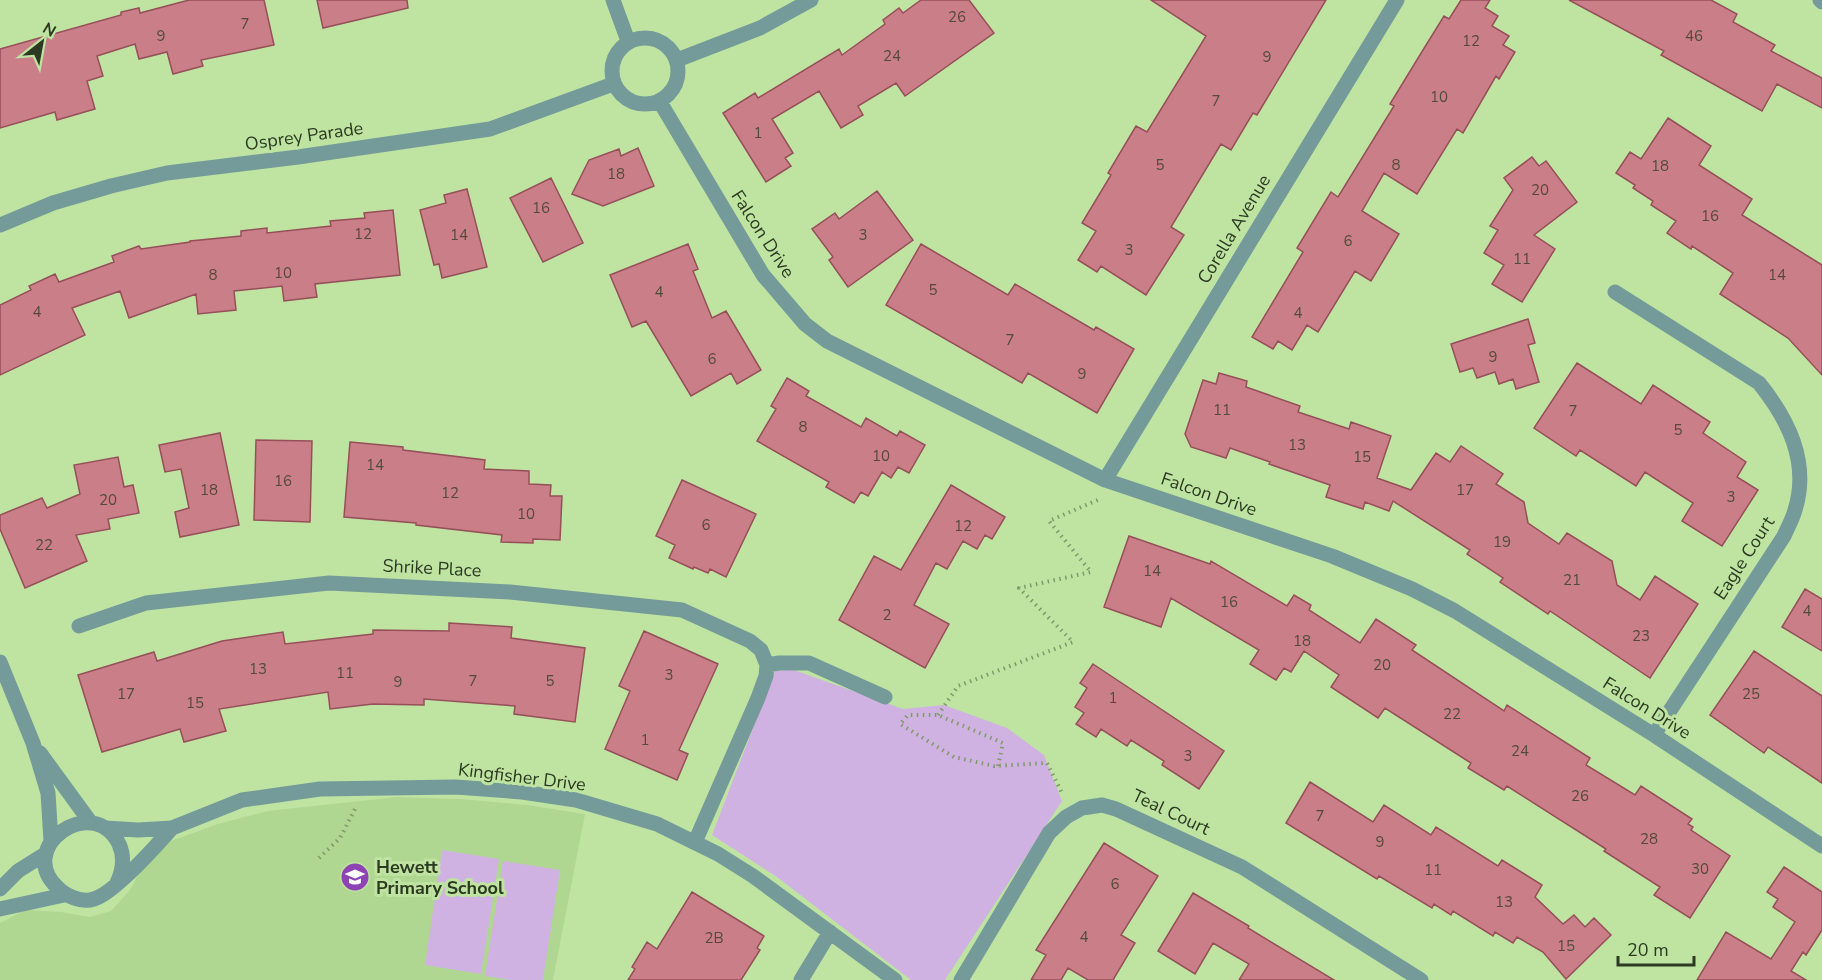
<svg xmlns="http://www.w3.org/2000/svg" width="1822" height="980" viewBox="0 0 1822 980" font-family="'Nunito Sans',sans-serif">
<rect width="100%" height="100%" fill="#bfe4a2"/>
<path fill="#b0d791" d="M396,797l65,2 66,6 58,9 -32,166h-553v-57l25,-13 36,2 29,5 21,-6 19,-21 13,-25 22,-22 53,-19 50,-13z"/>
<path fill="#cfb2e2" d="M794,670l109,39 41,-4 63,23 37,27 18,46 -117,179h-34l-134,-103 -65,-42 63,-164z
M442,850l57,9 -18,115 -56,-9z
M503,861l57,9 -17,110h-31l-27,-4z"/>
<path fill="#ca7f88" stroke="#964f59" stroke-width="1.5" d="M189,0h75l10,45 -73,15 2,6 -30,8 -6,-22 -28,7 -4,-15 -38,12 6,20 -16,5 8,28 -38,11 -2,-8 -55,16v-79l121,-34v-3l18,-4 1,5z
M317,0h90l1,8 -85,20z
M921,0h48l25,33 -89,63 -9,-13 -38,23 5,9 -22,13 -22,-37 -47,28 21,34 -8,5 6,8 -25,16 -43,-69 32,-20 3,5 81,-49 3,6 43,-31 -2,-4 16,-12 4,5z
M1151,0h175l-69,115 -4,-2 -22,37 -10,-6 -50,83 13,8 -38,60 -45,-29 -4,6 -19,-12 18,-29 -14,-8 29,-48 -3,-2 28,-47 11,6 59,-96z
M1461,0h29l-5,8 13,8 -6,10 17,10 -6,9 12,7 -16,27 -3,-3 -33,57 -6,-4 -40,65 -33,-21 -22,38 37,23 -28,47 -16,-10 -37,61 -11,-7 -15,25 -14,-9 -5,8 -21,-12 51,-85 -6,-4 34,-56 7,5 56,-91 -4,-2 33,-54 21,-34 5,3z
M1569,0h142l26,14 -4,8 42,23 -4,6 51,27v30l-45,-24 -15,27 -101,-56 3,-4z
M1668,118l43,28 -12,19 53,34 -10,16 80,50v110l-34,-37 -68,-44 13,-21 -41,-27 -1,3 -24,-16 9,-12 -25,-16 2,-4 -20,-13 2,-3 -19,-12 14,-21 11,7z
M638,148l16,38 -51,20 -31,-12 17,-34 30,-11 2,7z
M1532,157l7,9 7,-5 31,41 -43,33 21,14 -33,53 -30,-18 12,-19 -20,-12 14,-23 -8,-4 23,-36 -9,-12z
M551,178l32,65 -40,19 -33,-64z
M467,189l20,78 -45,11 -3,-14 -5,1 -14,-55 26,-7 -2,-8z
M877,191l36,49 -65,47 -19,-27 4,-3 -21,-28 23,-16 4,6z
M393,210l7,65 -85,9 2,13 -33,4 -2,-15 -48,5 2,19 -38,4 -2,-20 -67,24 -9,-27 -48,17 13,27 -85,40v-70l31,-15 -2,-4 26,-12 4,8 55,-20 -2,-6 27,-10 2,3 49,-7v-1l51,-5v-5l26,-3v5l64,-7 -1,-5 35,-3 -1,-5z
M688,244l10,25 -5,2 19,47 14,-7 35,59 -24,14 -6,-11 -40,23 -45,-75 -14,6 -22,-52z
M921,244l87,51 7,-11 79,46 2,-3 38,22 -37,64 -69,-40 -6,10 -136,-78z
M1528,319l7,24 -7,2 11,37 -23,7 -3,-10 -14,5 -4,-12 -18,6 -4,-10 -13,4 -9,-28z
M1577,363l64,41 12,-19 57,37 -7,11 43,29 -9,15 21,13 -36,56 -40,-25 11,-18 -48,-31 -9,14 -56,-36 -4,6 -42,-28z
M1219,373l28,8 -1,6 54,19 -2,6 51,17 2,-7 40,14 -14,42 34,12 25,-37 14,9 11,-16 42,28 -7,10 28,18 4,21 31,21 8,-11 45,28 5,24 23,15 15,-24 43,28 -48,74 -100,-67 -2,3 -48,-32 3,-4 -36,-24 3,-4 -77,-49 -4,10 -24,-9 -2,7 -37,-12 4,-12 -61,-21 1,-2 -40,-14 -4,10 -35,-11 -6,-13 18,-54 13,4z
M787,378l22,13 -3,5 55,31 5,-9 31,18 3,-5 25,14 -16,28 -11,-6 -7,11 -9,-6 -14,24 -7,-4 -7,11 -28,-16 3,-5 -72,-41 19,-32 -5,-3z
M220,433l19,92 -59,12 -5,-25 14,-4 -8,-39 -16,3 -6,-27z
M256,440l56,1 -2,81 -56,-2z
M350,442l53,5v3l82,10 -1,9 45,2v13l22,1 -1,11h12l-2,44 -27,-1v4l-32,-1 1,-7 -86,-10v-2l-72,-6z
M118,457l6,30 9,-2 6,28 -31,6 2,10 -34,6 11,26 -62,27 -25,-59v-14l42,-17 5,10 33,-14 -6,-29z
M682,480l74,34 -30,63 -16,-8 -2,4 -14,-6 -1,2 -24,-11 6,-13 -19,-9z
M951,485l54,32 -13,22 -7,-4 -8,14 -14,-8 -16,28 -11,-6 -22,42 35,19 -24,44 -86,-48 35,-64 27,14z
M1129,536l81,28 1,-3 76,45 7,-11 17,10 -2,5 51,33 16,-24 40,26 -4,5 92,61 3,-6 83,53 -4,7 49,30 6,-9 51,33 -4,5 5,3 -2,3 39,26 -40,62 -36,-23 6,-8 -56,-36 2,-2 -99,-63 -3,4 -36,-22 3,-5 -86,-55 -7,10 -47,-31 8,-12 -35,-24 -13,21 -7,-4 -8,12 -26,-16 9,-14 -88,-52 -10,29 -57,-20z
M1805,589l17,10v52l-40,-24z
M449,623l63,4 -1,11 74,10 -10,74 -61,-8 1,-8 -91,-7v6l-51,-1 -43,5 -2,-17 -109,17 7,22 -42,11 -4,-13 -78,23 -24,-77 76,-23 3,9 65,-20 61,-9 2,12 88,-10v-4l76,1z
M644,631l74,33 -39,86 9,4 -11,26 -72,-31 25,-58 -11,-5z
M1754,651l68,45v87l-54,-36 -4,6 -54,-38z
M1093,664l131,87 -25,38 -37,-24 2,-4 -33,-21 -4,6 -26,-17 -5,8 -20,-13 8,-11 -9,-6 12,-19 -7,-5z
M1310,782l63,40 11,-17 47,30 5,-8 62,39 4,-6 40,25 -7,12 28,27 11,-9 11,12 9,-9 17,17 -45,44 -23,-27 -26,-15 -4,6 -18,-11 -2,4 -40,-25 -2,4 -17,-11 -2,4 -53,-32 -2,3 -91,-56z
M1104,843l54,33 -37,59 14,8 -22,37h-25l-20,-12 -7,12h-30l15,-25 -10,-5z
M1784,867l38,25v38l-16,25 -3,-3 -12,19 15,9h-109l29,-48 45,27 24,-37 -22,-15 5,-8 -11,-7z
M692,892l72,44 -7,12 3,2 -19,30h-113l7,-11 -3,-2 15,-25 10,7z
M1193,893l56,33 -1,2 86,52h-95l10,-16 -36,-21 -18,31 -37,-23z"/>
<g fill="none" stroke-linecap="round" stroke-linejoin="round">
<path stroke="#7f9a69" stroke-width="4" stroke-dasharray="1.5 4.5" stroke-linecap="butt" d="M938,715l20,-29 115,-44 -54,-54 72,-16 -42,-51 51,-22
M998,766l5,-23 -65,-28h-30l-8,9 54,33 40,9 53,-3 15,30
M319,858l21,-20 15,-29"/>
<path stroke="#749b99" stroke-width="15" d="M613,0l15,41
M1820,0l2,2
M612 71a33 33 0 1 1 66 0a33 33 0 1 1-66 0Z
M677,60l83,-32 51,-28
M660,102l103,173 42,49 22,17 278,139 227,76 80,33 43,22 199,124 168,111
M0,225l53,-22 58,-17 56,-13 131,-16 192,-28 123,-45
M1615,292l144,91c29,36 51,79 36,127 -2,8 -7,17 -11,26l-130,199
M1105,480l292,-480
M79,626l67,-23 183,-20 181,9 172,18 68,31 11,9 6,15 -1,11 -8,22 -63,144
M0,662l33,81 15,50 3,48
M767,665l12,-2h30l76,34
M40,753l51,70
M105,828l33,2 34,-2 70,-28 78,-11 136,-2 66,5 54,8 81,24 61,30 35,22 142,104
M117,883c6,-13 8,-26 2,-39 -26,-52 -104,3 -62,43 9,9 24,16 37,12 20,-6 63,-54 78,-71
M0,889l18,-18 27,-17
M0,909l64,-14
M801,980l29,-48
M961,980l88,-147 17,-16 16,-9 20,-3 14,4 126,58 179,113"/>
</g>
<defs>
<g id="school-disc" transform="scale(1.5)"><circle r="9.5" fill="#8e43b5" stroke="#bfe4a2"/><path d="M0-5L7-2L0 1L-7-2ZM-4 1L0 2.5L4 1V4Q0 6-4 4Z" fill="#fff"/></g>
</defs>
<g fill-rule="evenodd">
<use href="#school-disc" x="355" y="877"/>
</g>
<g text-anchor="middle" stroke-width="6" stroke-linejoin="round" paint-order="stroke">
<g font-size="15" fill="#534b3a">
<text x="957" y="22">26</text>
<text x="245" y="29">7</text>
<text x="161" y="41">9</text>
<text x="1694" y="41">46</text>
<text x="1471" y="46">12</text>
<text x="892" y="61">24</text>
<text x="1267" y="62">9</text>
<text x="1439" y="102">10</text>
<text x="1216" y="106">7</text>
<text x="758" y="138">1</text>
<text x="1160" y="170">5</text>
<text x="1396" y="170">8</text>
<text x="1660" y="171">18</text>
<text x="616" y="179">18</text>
<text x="1540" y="195">20</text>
<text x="541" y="213">16</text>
<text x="1710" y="221">16</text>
<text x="363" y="239">12</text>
<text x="459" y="240">14</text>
<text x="863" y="240">3</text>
<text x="1348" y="246">6</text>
<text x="1129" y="255">3</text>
<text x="1522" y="264">11</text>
<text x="283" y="278">10</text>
<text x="213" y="280">8</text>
<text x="1777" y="280">14</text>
<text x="933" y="295">5</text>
<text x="659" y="297">4</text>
<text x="37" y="317">4</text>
<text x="1298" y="318">4</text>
<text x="1010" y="345">7</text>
<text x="1493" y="362">9</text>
<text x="712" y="364">6</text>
<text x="1082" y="379">9</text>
<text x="1222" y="415">11</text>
<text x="1573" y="416">7</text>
<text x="803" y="432">8</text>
<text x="1678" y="435">5</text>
<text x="1297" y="450">13</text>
<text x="881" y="461">10</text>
<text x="1362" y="462">15</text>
<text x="375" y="470">14</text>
<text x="283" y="486">16</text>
<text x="209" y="495">18</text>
<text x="1465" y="495">17</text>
<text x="450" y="498">12</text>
<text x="1731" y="502">3</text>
<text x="108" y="505">20</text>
<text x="526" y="519">10</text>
<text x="706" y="530">6</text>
<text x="963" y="531">12</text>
<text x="1502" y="547">19</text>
<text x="44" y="550">22</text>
<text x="1152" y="576">14</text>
<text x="1572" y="585">21</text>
<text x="1229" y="607">16</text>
<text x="1807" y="616">4</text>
<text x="887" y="620">2</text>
<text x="1641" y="641">23</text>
<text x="1302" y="646">18</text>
<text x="1382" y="670">20</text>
<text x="258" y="674">13</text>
<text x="345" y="678">11</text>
<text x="669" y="680">3</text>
<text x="473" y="686">7</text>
<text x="550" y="686">5</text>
<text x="398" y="687">9</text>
<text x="126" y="699">17</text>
<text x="1751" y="699">25</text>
<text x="1113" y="703">1</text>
<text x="195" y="708">15</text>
<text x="1452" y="719">22</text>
<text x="645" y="745">1</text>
<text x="1520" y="756">24</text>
<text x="1188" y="761">3</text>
<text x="1580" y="801">26</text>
<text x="1320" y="821">7</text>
<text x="1649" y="844">28</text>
<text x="1380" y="847">9</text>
<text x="1700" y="874">30</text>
<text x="1433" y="875">11</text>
<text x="1115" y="889">6</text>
<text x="1504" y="907">13</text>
<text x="1084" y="942">4</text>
<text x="714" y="943">2B</text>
<text x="1566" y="951">15</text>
</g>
<g font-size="18" fill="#2b3a20" stroke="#bfe4a2">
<text transform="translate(304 136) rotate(-8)" y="6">Osprey Parade</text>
<text transform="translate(1234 229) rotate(-59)" y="6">Corella Avenue</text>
<text transform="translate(763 234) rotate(57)" y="6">Falcon Drive</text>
<text transform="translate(1209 494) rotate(19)" y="6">Falcon Drive</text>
<text transform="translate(1744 558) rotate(-57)" y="6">Eagle Court</text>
<text transform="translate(432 568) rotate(3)" y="6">Shrike Place</text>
<text transform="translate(1647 708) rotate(32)" y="6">Falcon Drive</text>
<text transform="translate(522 777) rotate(7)" y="6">Kingfisher Drive</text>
<text transform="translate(1171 812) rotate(25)" y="6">Teal Court</text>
</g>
<g font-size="18" font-weight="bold" fill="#2b3a20" stroke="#bfe4a2" text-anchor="start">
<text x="376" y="873">Hewett<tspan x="376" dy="21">Primary School</tspan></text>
</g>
</g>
<g transform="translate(42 42) rotate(31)" stroke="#bfe4a2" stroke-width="4.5" paint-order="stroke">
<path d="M0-4.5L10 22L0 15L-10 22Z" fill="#2b3a20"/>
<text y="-9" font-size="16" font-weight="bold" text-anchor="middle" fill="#2b3a20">N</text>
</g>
<path d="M1618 956v9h76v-9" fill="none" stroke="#2b3a20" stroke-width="3"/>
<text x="1627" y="956" font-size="18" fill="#2b3a20" stroke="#bfe4a2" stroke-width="4.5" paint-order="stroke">20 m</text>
</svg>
